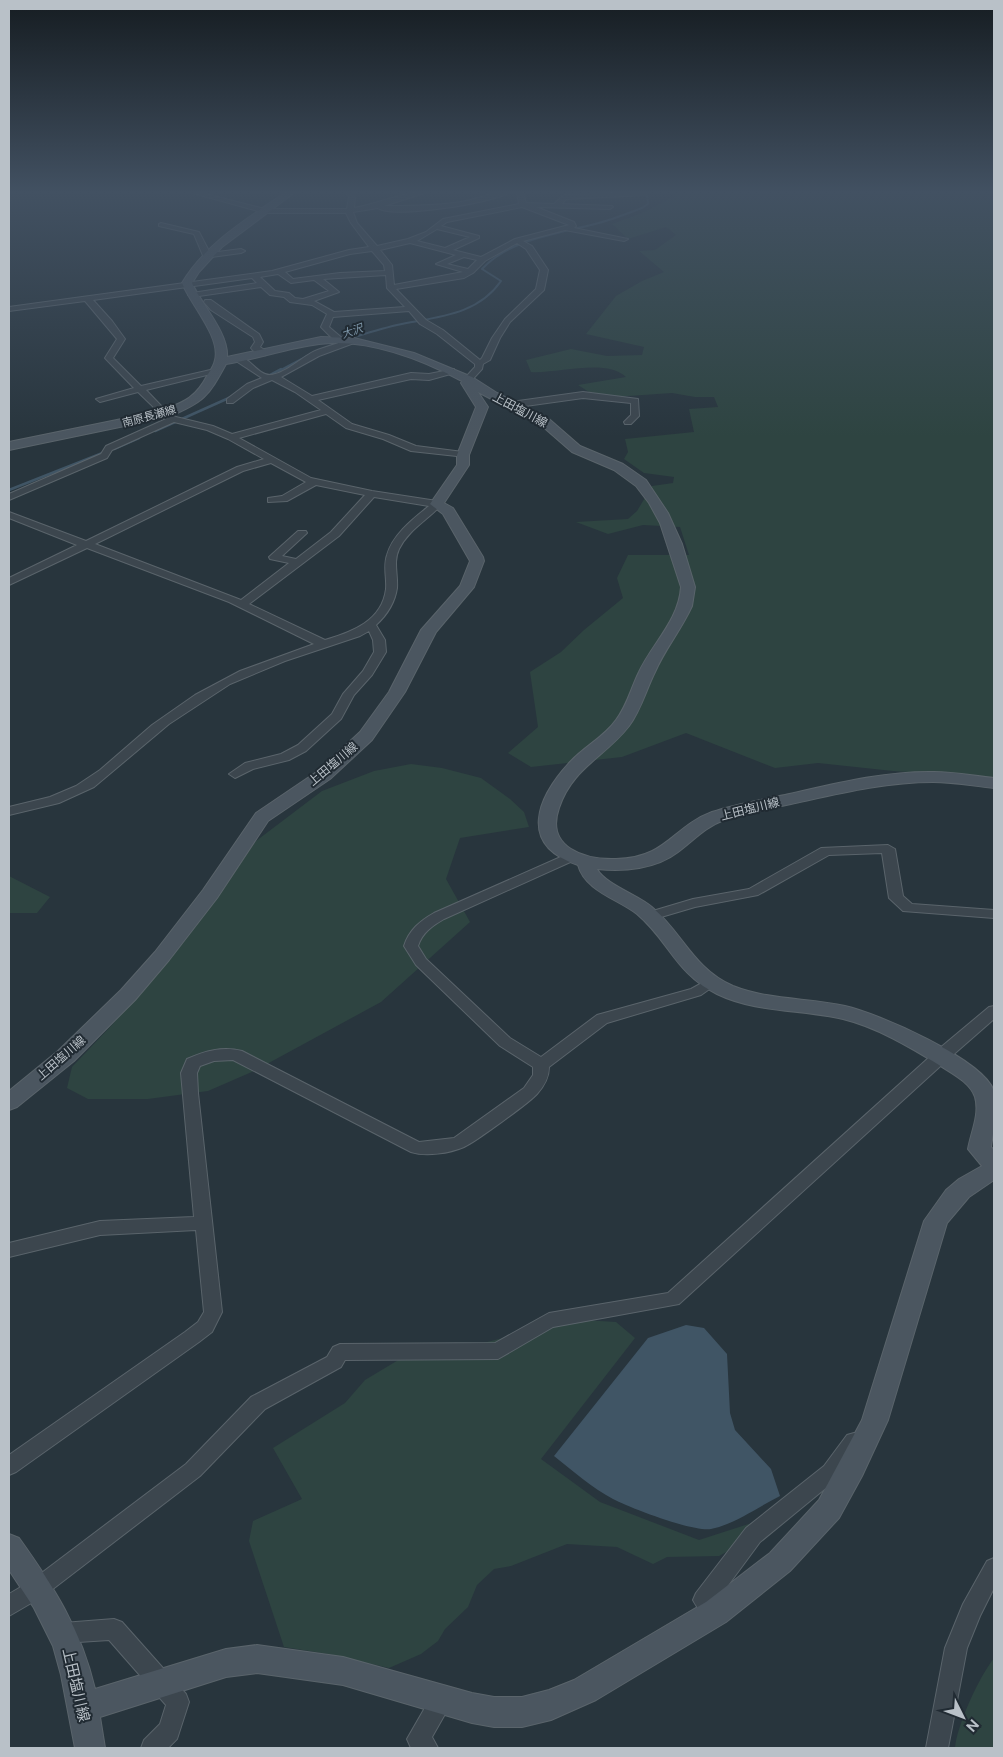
<svg xmlns="http://www.w3.org/2000/svg" width="1003" height="1757" viewBox="0 0 1003 1757" font-family="'Public Sans','Noto Sans JP',sans-serif">
<rect width="100%" height="100%" fill="#28353d"/>
<path fill="#2e4441" d="M668,192h326v586l-101,-7 -75,-8 -43,5 -89,-35 -64,24 -91,10 -23,-14 30,-26 -8,-55 31,-20 23,-22 39,-32 -6,-20 11,-23h61l-9,-28 -37,-2 -35,9 -32,-12 52,-3 9,-8 15,-25 21,-3 1,-6 -30,-4 -20,-14 4,-7 -3,-13 69,-7 -5,-23 29,-2 -4,-10h-19l-23,-4 -58,4 -22,-3 -14,-9 48,-8c-20,-19 -69,-3 -95,-5l-5,-12 45,-11 36,7 35,-1 2,-8 -58,-13 30,-38 26,-15 22,-9 -25,-21 16,-1 21,-15 -10,-8 -38,12 -16,-15 30,-11 33,-17z
M411,764l31,4 39,10 29,21 14,13 5,15 -69,11 -14,41 24,43 -89,80 -127,69 -46,20 -60,8h-60l-21,-11 5,-21 39,-41 72,-83 73,-102 66,-50 52,-20z
M9,876l41,21 -13,16h-28z
M568,1319l48,3 19,16 -94,121 59,43 99,38 62,-20 -29,29 -13,7 -52,1 -14,7 -36,-17 -50,-3 -56,22 -17,3 -17,16 -9,22 -23,22 -7,12 -17,13 -32,14 -61,-14 -44,-7 -35,-106 4,-20 49,-22 -29,-51 72,-45 20,-23 35,-21 63,-11 40,-10z
M994,1658v90h-39c2,-23 24,-71 39,-90z"/>
<path fill="#405565" d="M686,1325l18,3 23,26 3,59 5,17 36,39 9,27c-22,11 -45,28 -69,33 -18,3 -81,-21 -98,-30 -21,-11 -40,-28 -59,-43l94,-118z"/>
<g fill="none" stroke-linecap="round" stroke-linejoin="round">
<path stroke="#405565" stroke-width="2" d="M348,339c16,-5 32,-10 49,-14 38,-8 80,-9 104,-44l-19,-12c28,-30 74,-35 113,-45 16,-4 31,-10 47,-16l6,-4 -1,-12
M279,371l34,-18"/>
<path stroke="#405565" stroke-width="2.5" d="M266,377l15,-8
M155,431l76,-34
M114,449l25,-11
M9,490l96,-38"/>
<g stroke="#5a646b" stroke-width="2">
<path id="street" d="M189,192h9l67,17h82l2,-12 -3,-4 1,-1h4l4,5 -1,11c20,-3 56,-18 73,-16l-43,14c25,0 52,0 77,-4 16,-2 34,-12 49,-10 -16,11 -119,27 -132,16l-25,4 4,11 20,23 31,-7 18,-7 17,-13 76,-15 -2,-12h6l3,11 28,1 10,-9 71,-3 13,1 -3,2 -79,4 -4,5 50,2 1,1 -3,2 -74,-2 38,15 2,4 -2,2 54,11 -4,2 -59,-11 -42,11 9,5 16,24 -4,20 -34,32 -10,16 -10,22 -7,4 -1,5 -11,12 -7,-2 11,-12v-3l-38,-30 -17,-10 -11,-13 -76,6 -4,10 13,11v4l9,-3 4,2 -1,2 -35,13 -38,21 31,19 99,-23 18,1 25,-5v4l-25,7 -18,-1 -93,21 34,24 37,11 27,11 47,6 5,3 -2,2 -55,-6 -28,-12 -37,-11 -20,-14 -87,24 72,40 61,13 65,10 5,3c-14,16 -33,25 -43,45 -6,13 -1,25 -2,39 -2,14 -10,27 -21,37l9,15 1,12 -14,23 -18,20 -13,24 -35,32 -17,9 -36,9 -18,9 -6,-4 16,-11 36,-9 17,-9 34,-31 11,-20 20,-23 11,-19 -1,-12 -4,-9 -9,5 -75,25 -55,23 -61,40 -75,63 -35,16 -50,12v-8l41,-10 26,-11 24,-16 52,-45 43,-30 45,-24 74,-27 -85,-42 -142,-54 -78,37v-7l68,-33 -68,-27v-6l77,29 151,-74 27,-8 -36,-20 -21,-9 -33,-8 -62,28 -5,8 -98,42v-6l92,-40 5,-8 60,-27 -28,-27 -38,10 -4,-3 38,-11 -29,-30 12,-19 -32,-38 -76,10v-4l263,-36 77,-21 20,-3 -18,-24 -5,-10h-81zM522,207l47,18 -54,14 -34,18 -28,-7 26,-12v-2l-38,-10 6,-4zM437,229l33,8 -25,11 -28,-7zM410,243l46,12 -20,9 27,8 -69,13 -2,-20 -12,-15zM517,243l9,6 14,21 -4,19 -31,30 -13,19 -10,20 -2,2 -37,-30 -17,-10 -30,-31 68,-11 9,-5 12,-12zM372,251l12,14 1,6 -45,2 -47,6 -8,-7 65,-18zM464,257l13,3 -9,9 -21,-5zM278,274l13,9 23,-3 15,11 -26,8 -8,-1 -6,-5 -14,-2 -15,-14zM386,275l1,13 18,19 -71,5 -20,-11 25,-9 -16,-13zM252,278l5,5 -65,10 -4,2 4,2 69,-10 9,8 14,2 6,5 22,3 15,9 -6,13 15,15h5c-10,4 -21,6 -30,11 -12,7 -27,21 -41,22 -13,0 -21,-20 -34,-18v4l26,17 -15,6 -20,15v4h6l20,-15 19,-8 23,12 26,18 -89,24 -19,-8 -37,-9 -9,-5 -21,-22 73,-18v-4l-78,18 -28,-28 12,-19 -13,-18 -19,-21zM271,463l35,19 -24,14 -14,2v4l19,-1 29,-16 49,10 -34,37 -35,27 -14,-3 25,-23 -1,-2h-8l-29,26 1,2 19,4 -48,37 -146,-56 148,-73zM374,497l55,9c-16,13 -36,28 -42,49 -4,11 0,23 -1,34 -4,32 -34,43 -61,51l-76,-36 90,-68z
M161,223l38,9 11,21 31,-4 4,2 -4,2 -37,5 -10,-24 -35,-8v-2z
M205,300h6l48,34 4,8 -3,5 6,4v4c-6,1 -12,-3 -15,-7l4,-6 -2,-5 -42,-27 -7,-8z
M583,392l55,7 1,17 -8,8h-6l-1,-2 7,-7v-12l-48,-5 -72,10 -4,-3 4,-3z
M888,845l7,4 8,47 9,8 82,6v8l-91,-7 -14,-13 -7,-45 -53,2 -71,40 -63,12 -44,13 -5,-1 -2,-3 2,-3 47,-14 56,-10 72,-41z
M572,852l5,1 2,3 -2,3 -133,60c-12,7 -22,14 -26,27l8,13 84,79 31,19 56,-42 94,-26 20,-11 5,2 2,3 -17,12 -94,28 -58,44c0,11 -5,19 -12,27 -7,8 -63,49 -73,53 -14,6 -38,10 -53,5l-178,-92 -19,1 -14,5 -3,7 1,20 24,219 -10,20 -13,10 -183,130 -7,3v-20l176,-123 13,-10 6,-10 -8,-82 -96,5 -91,22v-14l91,-22 94,-4 -13,-144 6,-14c18,-8 35,-13 55,-8l177,91 35,-4 70,-50 9,-13v-8l-33,-21 -84,-81 -12,-19c5,-16 16,-25 30,-33z
M994,1006v13l-48,42 -267,243 -126,23 -55,32 -153,1 -4,7 -76,42 -65,67 -155,119 -36,21v-22l22,-13 155,-117 65,-67 76,-40 6,-10 7,-3 155,-1 54,-30 119,-20 266,-240 55,-46z
M854,1433l7,2 3,6 -26,37 -78,64 -42,57 6,6 3,7 -3,7 -8,3c-10,-4 -18,-12 -23,-22l3,-7 50,-65 78,-62 23,-31z
M994,1558v30l-14,28 -13,32 -19,100h-22l19,-100 18,-44 24,-43z
M114,1619l8,3 64,72 3,8 -12,37 -9,9h-27l3,-8 16,-16 6,-19 -57,-65 -46,3 -8,-3 -3,-7 3,-7 8,-3z
M442,1689l8,3 3,8 -21,37 6,11h-27l-4,-9 27,-47z"/>
</g>
<g stroke="#5a646b" stroke-width="2">
<path id="secondary" d="M286,192h9l-73,55 -23,25 -7,11c9,21 37,50 35,74l94,-20 33,1 60,15 58,24 25,16 52,26 31,27 43,18 23,16 22,33 14,31 13,43 -3,19c-11,24 -27,43 -37,66 -9,18 -14,38 -26,54 -24,31 -57,42 -70,82 -14,40 26,52 57,51 51,-1 56,-32 96,-47 24,-8 49,-12 73,-17 49,-11 99,-24 149,-23 20,0 40,4 60,6v10c-20,-2 -40,-6 -61,-6 -48,0 -96,12 -142,22 -22,5 -45,8 -67,16 -19,7 -31,21 -46,32 -22,17 -54,20 -81,17 9,16 42,26 56,39 30,26 41,61 80,78 35,14 76,12 112,20 32,7 138,53 149,85 5,14 -1,41 -3,56l3,3v30l-25,17 -22,26 -59,197 -26,56 -23,42 -49,53 -64,51 -130,78 -45,20 -29,7h-28l-22,-4 -129,-38 -86,-12 -31,4 -126,40 5,31h-30l-14,-73 -8,-29 -19,-38 -25,-38v-36l10,4c35,49 62,91 76,151l131,-40 31,-4 86,12 129,36 22,4h28l27,-7 25,-10 132,-78 64,-49 49,-53 43,-80 62,-199 22,-31 13,-11 23,-13 -14,-17c3,-17 12,-35 7,-52 -5,-15 -24,-24 -36,-32 -29,-18 -63,-38 -96,-46 -41,-10 -87,-6 -126,-25 -41,-20 -48,-53 -80,-80 -19,-15 -52,-23 -59,-49 -61,-20 -41,-68 -7,-104 14,-15 33,-24 45,-41 11,-14 15,-32 23,-48 13,-28 40,-52 42,-85l-21,-64 -11,-20 -13,-17 -22,-16 -42,-18 -31,-27 -63,-33 10,15 -19,48v10l-25,38 9,5 30,49 1,4 -10,26 -38,45 -31,60 -33,48 -42,39 -62,42 -51,77 -48,62 -34,40 -61,61 -57,46 -8,3v-19l49,-40 63,-61 34,-38 48,-62 53,-77 62,-42 42,-39 29,-40 32,-62 39,-44 10,-25 -27,-47 -13,-10 27,-39v-10l19,-48 -15,-24 1,-2c-41,-22 -95,-43 -143,-37 -31,4 -62,15 -93,20 -18,33 -22,38 -58,53l-159,33v-8l152,-31c23,-9 35,-13 47,-37 3,-4 6,-9 7,-14 6,-23 -24,-55 -33,-77 24,-40 66,-65 104,-91z"/>
</g>
<use href="#street" fill="#3c464e" fill-rule="evenodd"/>
<use href="#secondary" fill="#4b5660" fill-rule="evenodd"/>
</g>
<linearGradient id="sky" x2="0" y2="1"><stop stop-color="#161d22"/><stop offset="0.44" stop-color="#425162"/><stop offset="1" stop-color="#425162" stop-opacity="0"/></linearGradient>
<rect width="1003" height="437" fill="url(#sky)"/>
<g text-anchor="middle" stroke-width="4" stroke-linejoin="round" paint-order="stroke">
<g font-size="11" font-style="italic" fill="#7d96a8" stroke="#212b33">
<text transform="translate(352 331) rotate(-19)" y="4">大沢</text>
</g>
<g font-size="11" fill="#b9c1c8" stroke="#212b33">
<text transform="translate(149 416) rotate(-15)" y="4">南原長瀬線</text>
</g>
<g font-size="12" fill="#b9c1c8" stroke="#212b33">
<text transform="translate(520 410) rotate(28)" y="4">上田塩川線</text>
<text transform="translate(333 764) rotate(-40)" y="4">上田塩川線</text>
<text transform="translate(750 809) rotate(-14)" y="4">上田塩川線</text>
<text transform="translate(61 1058) rotate(-41)" y="4">上田塩川線</text>
</g>
<g font-size="15" fill="#b9c1c8" stroke="#212b33">
<text transform="translate(76 1685) rotate(77)" y="5">上田塩川線</text>
</g>
</g>
<rect width="1003" height="1757" fill="none" stroke="#b9c1c8" stroke-width="20"/>
<g transform="translate(963 1717) rotate(132)" stroke="#212b33" stroke-width="4" paint-order="stroke">
<path d="M0-4L9 19L0 12L-9 19Z" fill="#b9c1c8"/>
<text y="-8" font-size="14" font-weight="bold" text-anchor="middle" fill="#b9c1c8">N</text>
</g>
</svg>
